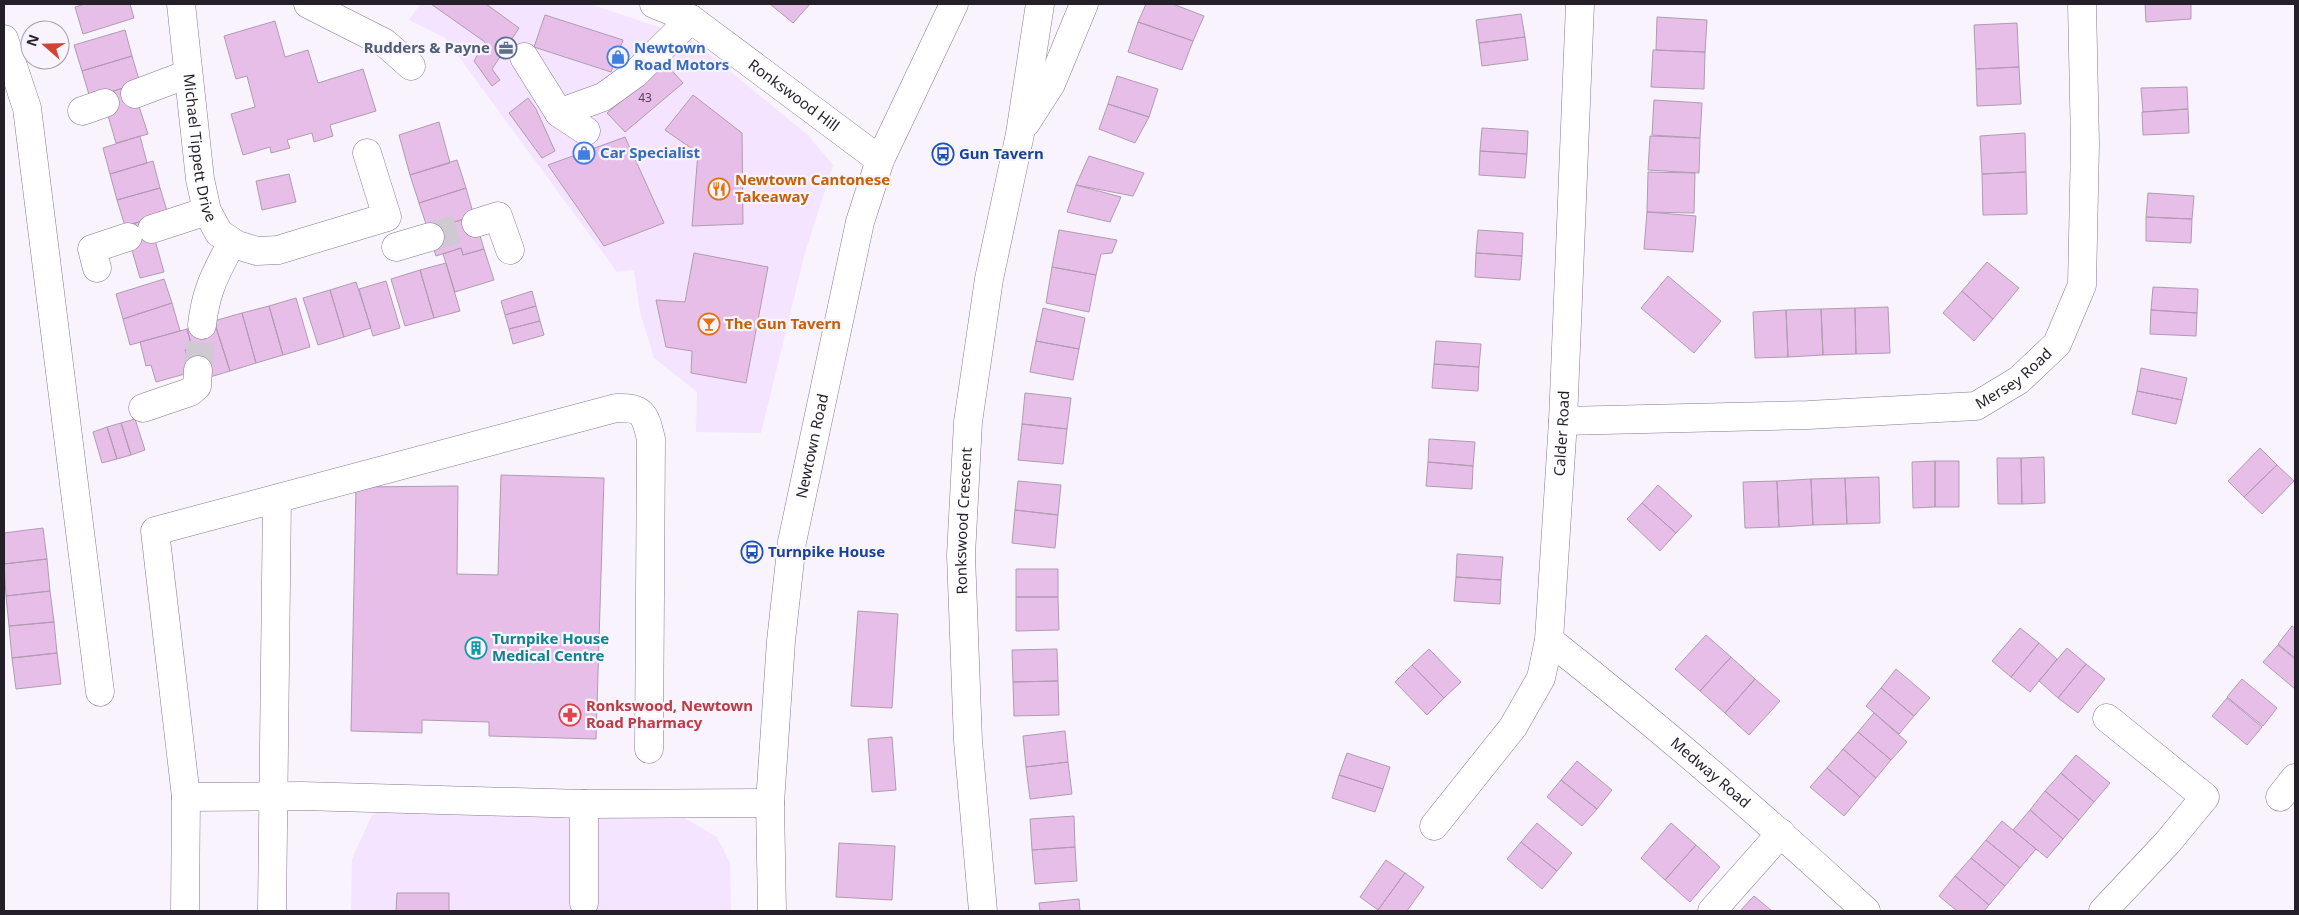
<svg xmlns="http://www.w3.org/2000/svg" width="2299" height="915" viewBox="0 0 2299 915" font-family="'Noto Sans',sans-serif">
<rect width="100%" height="100%" fill="#f9f3fe"/>
<path fill="#f4e4ff" d="M420,4h170l98,33 120,98 25,30 -28,88 -44,180 -65,-1 1,-40 -43,-34 -14,-46 -6,-42 -17,2 -172,-234 -36,-18z
M397,807l284,9 36,21 13,26 1,48h-380l1,-52 20,-44z"/>
<path fill="#e7bee8" stroke="#b09bb1" d="M85,4h45l4,14 -51,16 -8,-27z
M431,4h55l33,24 -27,41 8,11 -8,6 -18,-25 11,-19z
M770,4h40l-17,19z
M1146,4h27l31,12 -11,25 -55,-19z
M2145,4h46v15l-45,3z
M1521,14l4,23 -46,6 -3,-23z
M545,15l78,25 -12,32 -77,-25z
M1657,17l50,3 -2,32 -49,-2z
M275,21l10,36 23,-7 10,33 45,-14 13,42 -46,14 3,11 -19,6 -2,-9 -25,7 3,8 -19,5 -1,-6 -27,8 -12,-41 24,-7 -8,-31 -11,3 -12,-43z
M1138,22l55,19 -11,29 -54,-18z
M2017,23l2,44 -43,2 -2,-44z
M125,30l7,26 -50,15 -8,-26z
M1525,37l3,23 -46,6 -3,-23z
M1653,50l52,2 -1,37 -53,-2z
M132,56l8,27 -50,15 -8,-27z
M666,64l17,19 -58,49 -18,-19z
M2019,67l2,37 -44,2 -1,-37z
M1117,76l41,13 -9,28 -41,-13z
M132,85l16,49 -32,9 -14,-48z
M2187,87l1,22 -45,3 -2,-24z
M693,95l49,38 1,91 -51,2 6,-73 -33,-23z
M528,98l8,11 19,42 -13,7 -33,-45z
M1654,100l48,3 -2,35 -48,-3z
M1108,104l41,13 -14,26 -36,-14z
M2188,109l1,24 -46,2 -1,-23z
M439,122l11,41 -40,12 -11,-40z
M1482,128l46,3 -1,23 -47,-3z
M2025,133l1,39 -44,2 -2,-38z
M140,136l7,27 -37,11 -7,-26z
M1650,136l50,2 -1,35 -51,-3z
M625,137l39,86 -60,23 -56,-81z
M1480,151l47,3 -2,24 -46,-3z
M1089,156l55,17 -11,23 -57,-11z
M457,160l9,28 -47,15 -9,-28z
M153,161l7,27 -43,12 -7,-26z
M1648,172l47,1 -1,40 -47,-1z
M2026,172l1,42 -44,1 -1,-41z
M289,174l7,28 -34,8 -6,-29z
M1076,185l45,12 -11,25 -43,-10z
M160,188l8,26 -43,12 -8,-26z
M466,188l8,28 -46,14 -9,-27z
M2148,193l46,3 -2,23 -46,-2z
M1647,212l49,4 -3,36 -49,-3z
M474,216l10,33 -21,6 -2,-7 -25,8 -8,-26z
M2146,217l46,2 -1,24 -45,-2z
M149,219l15,53 -24,6 -15,-52z
M1059,230l58,10 -5,13 -11,1 -5,21 -44,-8z
M1478,230l45,3 -1,23 -46,-3z
M461,248l2,7 21,-6 10,31 -39,12 -12,-38z
M694,253l74,14 -22,116 -55,-10 1,-22 -26,-4 -10,-47 29,2z
M1476,253l46,3 -2,24 -45,-3z
M1987,262l32,26 -26,31 -31,-28z
M446,263l14,48 -26,7 -14,-48z
M1052,267l44,8 -7,37 -43,-9z
M420,270l14,48 -29,8 -14,-47z
M1668,276l53,45 -27,32 -53,-45z
M164,279l8,24 -49,16 -7,-25z
M386,281l14,47 -27,8 -14,-47z
M356,282l15,46 -27,9 -14,-47z
M2153,287l45,2 -1,24 -46,-3z
M330,290l14,47 -26,8 -15,-47z
M532,291l4,15 -31,9 -4,-14z
M1962,291l31,28 -19,22 -31,-28z
M296,298l14,49 -27,8 -14,-49z
M172,303l8,28 -50,14 -7,-26z
M269,306l14,49 -27,8 -14,-50z
M536,306l4,15 -31,8 -4,-14z
M1888,307l2,46 -34,1 -1,-46z
M1043,308l42,10 -6,31 -43,-8z
M1855,308l1,46 -33,1 -2,-46z
M1821,309l2,46 -35,2 -2,-47z
M1786,310l2,47 -33,1 -2,-46z
M2151,310l46,3 -1,23 -46,-2z
M242,313l14,50 -26,8 -16,-50z
M214,321l16,50 -20,6 -18,-5 -7,-22 7,-3 -5,-18z
M540,321l4,14 -31,9 -4,-15z
M187,329l5,18 -7,3 7,22 -36,10 -5,-17 -5,1 -6,-24z
M1036,341l43,8 -6,31 -43,-8z
M1436,341l45,3 -2,23 -45,-3z
M1434,364l45,3 -1,24 -46,-3z
M2141,368l46,10 -5,22 -45,-9z
M2137,391l45,9 -6,24 -44,-10z
M1025,393l46,5 -4,31 -45,-5z
M135,419l10,31 -14,5 -10,-32z
M121,423l10,32 -14,4 -10,-32z
M1022,424l45,5 -4,35 -45,-4z
M107,427l10,32 -15,4 -9,-31z
M1429,439l46,3 -2,24 -45,-4z
M2260,448l17,17 -33,32 -16,-16z
M2044,457l1,46 -23,1 -1,-46z
M1997,458h24l1,46h-24z
M1935,461v46l-22,1 -1,-46z
M1935,461h24v46h-24z
M1428,462l45,4 -1,23 -46,-3z
M2277,465l17,16 -32,33 -18,-17z
M501,475l103,3 -8,261 -107,-3v-14l-67,-2v13l-71,-2 5,-244 102,-1 -1,88 41,1z
M1879,477l1,46 -33,1 -2,-46z
M1845,478l2,46 -34,1 -2,-46z
M1811,479l2,46 -34,2 -2,-46z
M1018,481l43,4 -3,30 -43,-5z
M1777,481l2,46 -34,1 -2,-46z
M1658,485l34,31 -16,17 -34,-30z
M1642,503l34,30 -16,18 -33,-32z
M1015,510l43,5 -3,33 -43,-5z
M43,528l4,31 -43,5v-31z
M1457,554l46,3 -2,23 -45,-3z
M47,559l3,32 -44,5 -2,-32z
M1016,569h42v28h-42z
M1456,577l45,3 -1,24 -46,-3z
M50,591l4,31 -45,4 -3,-30z
M1016,597h42l1,33 -43,1z
M858,611l40,3 -6,94 -41,-2z
M54,622l3,31 -45,5 -3,-32z
M2292,626l3,2v30l-17,-14z
M2020,628l19,15 -28,34 -19,-16z
M1706,635l25,22 -31,34 -25,-22z
M2039,643l18,16 -27,33 -19,-15z
M2278,645l17,14v30l-32,-27z
M2067,648l19,16 -28,34 -19,-17z
M1057,649l1,32 -45,1 -1,-32z
M1429,649l32,33 -17,16 -32,-33z
M57,653l4,31 -45,5 -4,-31z
M1731,657l24,22 -30,34 -25,-22z
M2086,664l19,15 -27,34 -20,-15z
M1412,665l32,33 -17,17 -32,-33z
M1896,669l34,29 -16,18 -33,-28z
M1755,679l25,22 -31,34 -24,-22z
M2242,679l35,29 -14,18 -36,-29z
M1058,681l1,34 -45,1 -1,-34z
M1881,688l33,28 -15,18 -33,-28z
M2227,698l35,29 -15,18 -35,-29z
M1874,713l33,29 -16,18 -33,-28z
M1065,731l3,31 -42,5 -3,-31z
M1858,732l33,28 -15,18 -33,-29z
M892,737l4,53 -24,2 -4,-53z
M1843,749l33,29 -16,19 -33,-29z
M1347,753l43,14 -7,22 -44,-14z
M2076,755l34,28 -16,19 -33,-29z
M1577,761l35,29 -15,19 -36,-29z
M1068,762l4,32 -42,5 -4,-32z
M1827,768l33,29 -16,19 -34,-29z
M2061,773l33,29 -15,18 -34,-29z
M1339,775l44,14 -8,23 -43,-14z
M1561,780l36,29 -15,17 -35,-29z
M2045,791l34,29 -16,19 -33,-29z
M2030,810l33,29 -16,19 -34,-28z
M1074,816l1,31 -43,3 -2,-31z
M2002,821l34,28 -16,19 -34,-28z
M1537,823l35,30 -15,18 -36,-29z
M1671,823l25,22 -31,35 -24,-22z
M1986,840l34,28 -15,18 -34,-28z
M1521,842l36,29 -15,18 -35,-30z
M839,843l56,3 -3,54 -56,-3z
M1696,845l24,22 -30,35 -25,-22z
M1075,847l2,34 -42,3 -3,-34z
M1971,858l34,28 -16,19 -34,-29z
M1386,860l19,13 -27,37 -18,-13z
M1405,873l19,14 -17,24h-28l-1,-1z
M1955,876l34,29 -5,6h-27l-18,-15z
M397,893h52v18h-53z
M1754,896l18,15h-32z
M1079,899l1,12h-40l-1,-8z"/>
<g fill="none" stroke-linecap="round" stroke-linejoin="round">
<path stroke="#cfc9d3" stroke-width="28" stroke-dasharray="28 14" stroke-linecap="butt" d="M430,237l46,-14
M198,370l4,-45"/>
<g stroke="#887991" stroke-width="29">
<g id="minor">
<path id="s1" d="M181,4l19,175 7,32 12,22 18,12 20,6 21,-1 109,-33 -20,-64"/>
<path d="M308,4l77,39 26,23"/>
<path id="s2" d="M654,4l37,15 189,141"/>
<path d="M4,39l23,69 73,584"/>
<path d="M524,57l35,56 27,18"/>
<path d="M135,94l53,-20"/>
<path d="M82,111l23,-8"/>
<path d="M559,113l44,-16 32,-23 56,-55"/>
<path d="M1026,123l25,-39 33,-80"/>
<path d="M476,223l22,-7 12,34"/>
<path d="M152,229l55,-18"/>
<path d="M396,247l34,-10"/>
<path d="M97,268l-5,-19 36,-12"/>
<path d="M202,325c4,-36 14,-52 30,-83"/>
<path d="M143,408l47,-16 7,-6 1,-16"/>
<path id="s3" d="M1563,421l245,-6 168,-9 43,-26 38,-36 25,-59 3,-141 -3,-140"/>
<path id="s4" d="M1549,640c109,86 215,177 317,271"/>
<path d="M649,749l2,-310c-6,-25 -8,-32 -35,-31l-461,123 31,266 116,-1 282,8 186,-1"/>
<path d="M2280,797l15,-19"/>
<path d="M584,804v99"/>
<path id="s5" d="M1434,826l79,-99 28,-49 8,-38 14,-219 17,-417"/>
<path d="M185,911l1,-114"/>
<path d="M272,911l5,-412"/>
<path id="s6" d="M983,911l-15,-170 -7,-186 7,-133 21,-143 31,-145 20,-130"/>
<path d="M1712,911l69,-78"/>
<path d="M2103,911l65,-69 37,-45 -98,-79"/>
</g>
</g>
<g stroke="#887991" stroke-width="29">
<g id="major">
<path id="s7" d="M772,911l-2,-108 11,-162 11,-99 68,-320 20,-62 74,-156"/>
</g>
</g>
<use href="#minor" stroke="#fff" stroke-width="28"/>
<use href="#major" stroke="#fff" stroke-width="28"/>
</g>
<defs>
<g id="office-ring" transform="scale(1.125)"><circle r="9.5" fill="#f9f3fe" stroke="#5c6f8a" stroke-width="1.5"/><path d="M-6-3h4V-5.5h4V-3h4V5H-6ZM-1-4.5V-3h2v-1.5ZM-6 0V1H6V0Z" fill="#5c6f8a"/></g>
<g id="shop-ring" transform="scale(1.125)"><circle r="9.5" fill="#f9f3fe" stroke="#3f7fe0" stroke-width="1.5"/><path d="M-5-2.5h2.3a2.7 3.5 0 0 1 5.4 0H5L5.5 6h-11ZM-1.5-2.5h3a1.5 2.3 0 0 0-3 0Z" fill="#3f7fe0"/></g>
<g id="bus-ring" transform="scale(1.125)"><circle r="9.5" fill="#f9f3fe" stroke="#1a4fb4" stroke-width="1.5"/><path d="M-5-6H5V4H4V6H2V4H-2V6H-4V4H-5ZM-3.5-4V0h7V-4ZM-3.5 1.2v1.5H-2V1.2ZM2 1.2v1.5H3.5V1.2Z" fill="#1a4fb4"/></g>
<g id="restaurant-ring" transform="scale(1.125)"><circle r="9.5" fill="#f9f3fe" stroke="#e8710a" stroke-width="1.5"/><path d="M-5-6h1v4h1v-4h1v4h1v-4h1v5L-1.5 .5V6h-2V.5L-5-1ZM5-6V6H3V1.5H1.5Q1.5-4 5-6Z" fill="#e8710a"/></g>
<g id="bar-ring" transform="scale(1.125)"><circle r="9.5" fill="#f9f3fe" stroke="#e8710a" stroke-width="1.5"/><path d="M-6-5H6L.8 .8V4.5H3.5V6h-7V4.5H-.8V.8Z" fill="#e8710a"/></g>
<g id="building-ring" transform="scale(1.125)"><circle r="9.5" fill="#f9f3fe" stroke="#0f9aa8" stroke-width="1.5"/><path d="M-4-6H4V6H1V3H-1V6H-4ZM-2.5-4.3h1.7v1.8h-1.7ZM.8-4.3h1.7v1.8H.8ZM-2.5-1h1.7V.8h-1.7ZM.8-1h1.7V.8H.8Z" fill="#0f9aa8"/></g>
<g id="pharmacy-ring" transform="scale(1.125)"><circle r="9.5" fill="#f9f3fe" stroke="#e0444e" stroke-width="1.5"/><path d="M-2-6h4v4h4v4h-4v4h-4v-4h-4v-4h4Z" fill="#e0444e"/></g>
</defs>
<g fill-rule="evenodd">
<use href="#office-ring" x="506" y="48"/>
<use href="#shop-ring" x="618" y="57"/>
<use href="#shop-ring" x="584" y="153"/>
<use href="#bus-ring" x="943" y="154"/>
<use href="#restaurant-ring" x="719" y="189"/>
<use href="#bar-ring" x="709" y="324"/>
<use href="#bus-ring" x="752" y="552"/>
<use href="#building-ring" x="476" y="648"/>
<use href="#pharmacy-ring" x="570" y="715"/>
</g>
<g text-anchor="middle" stroke-width="4.5" stroke-linejoin="round" paint-order="stroke">
<g font-size="12" fill="#564759">
<text x="645" y="102">43</text>
</g>
<g font-size="15" font-weight="bold" fill="#4e5e75" stroke="#f9f3fe" text-anchor="end">
<text x="490" y="53">Rudders &amp; Payne</text>
</g>
<g font-size="15" font-weight="bold" fill="#366cbe" stroke="#f9f3fe" text-anchor="start">
<text x="634" y="53">Newtown<tspan x="634" dy="17">Road Motors</tspan></text>
<text x="600" y="158">Car Specialist</text>
</g>
<g font-size="15" fill="#251f29" stroke="#f9f3fe">
<text dy="5" stroke="none"><textPath href="#s2" startOffset="168">Ronkswood Hill</textPath></text>
<text dy="5" stroke="none"><textPath href="#s1" startOffset="145">Michael Tippett Drive</textPath></text>
<text dy="5" stroke="none"><textPath href="#s3" startOffset="460">Mersey Road</textPath></text>
<text dy="5" stroke="none"><textPath href="#s5" startOffset="429">Calder Road</textPath></text>
<text dy="5" stroke="none"><textPath href="#s7" startOffset="468">Newtown Road</textPath></text>
<text dy="5" stroke="none"><textPath href="#s6" startOffset="391">Ronkswood Crescent</textPath></text>
<text dy="5" stroke="none"><textPath href="#s4" startOffset="209">Medway Road</textPath></text>
</g>
<g font-size="15" font-weight="bold" fill="#164399" stroke="#f9f3fe" text-anchor="start">
<text x="959" y="159">Gun Tavern</text>
<text x="768" y="557">Turnpike House</text>
</g>
<g font-size="15" font-weight="bold" fill="#c56008" stroke="#f9f3fe" text-anchor="start">
<text x="735" y="185">Newtown Cantonese<tspan x="735" dy="17">Takeaway</tspan></text>
<text x="725" y="329">The Gun Tavern</text>
</g>
<g font-size="15" font-weight="bold" fill="#0d838f" stroke="#f9f3fe" text-anchor="start">
<text x="492" y="644">Turnpike House<tspan x="492" dy="17">Medical Centre</tspan></text>
</g>
<g font-size="15" font-weight="bold" fill="#be3a42" stroke="#f9f3fe" text-anchor="start">
<text x="586" y="711">Ronkswood, Newtown<tspan x="586" dy="17">Road Pharmacy</tspan></text>
</g>
</g>
<rect width="2299" height="915" fill="none" stroke="#251f29" stroke-width="10"/>
<g transform="translate(45 45) rotate(290)"><circle r="24" fill="#f9f3fe" stroke="#a49ea9"/>
<path d="M0-4L9 19L0 12L-9 19Z" fill="#d14434"/>
<text y="-8" font-size="14" font-weight="bold" text-anchor="middle" fill="#251f29">N</text>
</g>
</svg>
